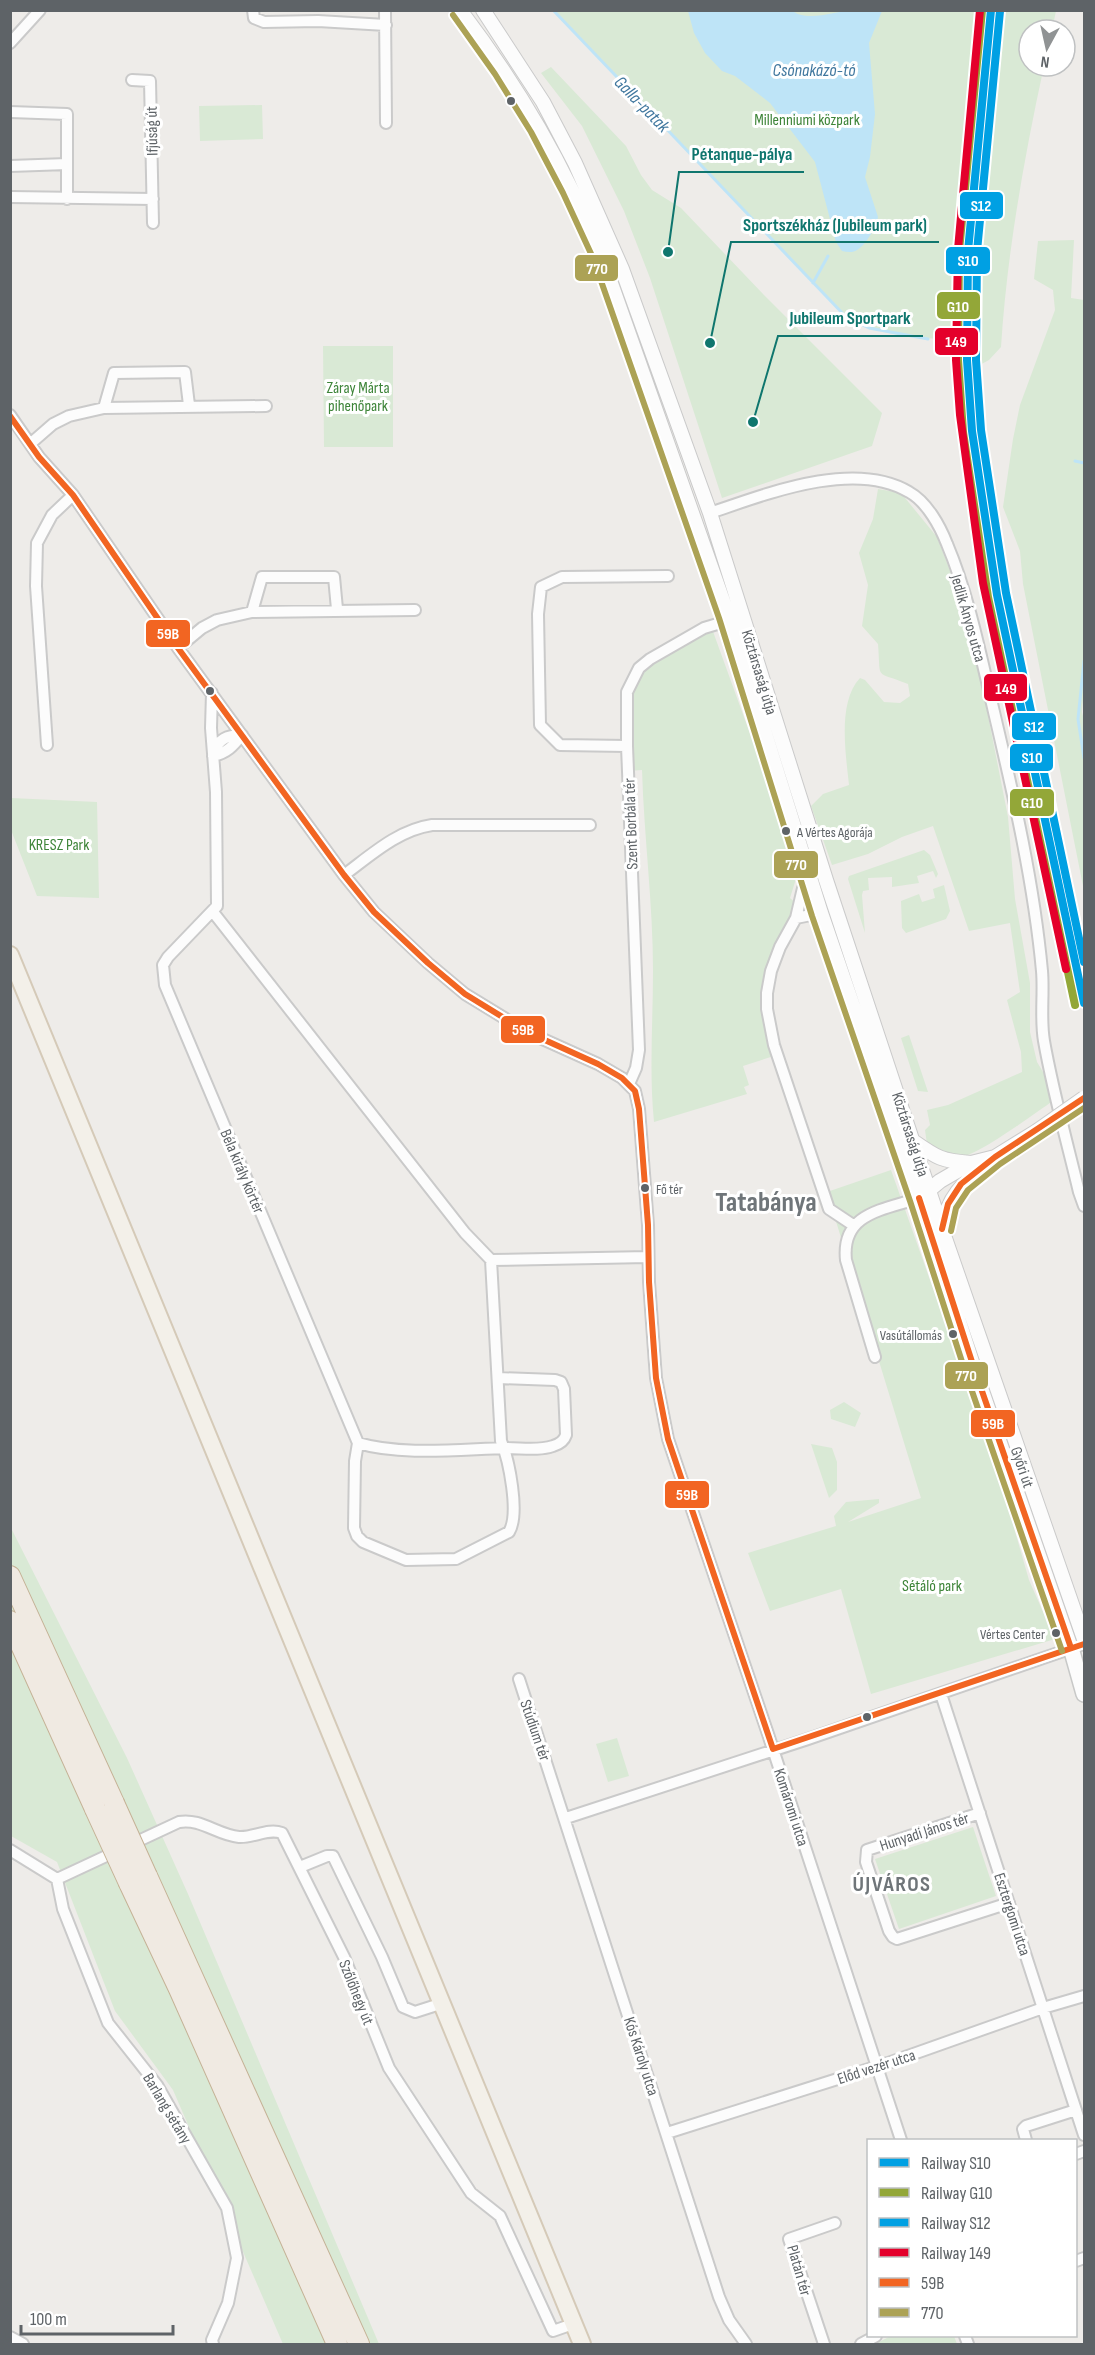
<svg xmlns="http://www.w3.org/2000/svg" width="1095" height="2355" viewBox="0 0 1095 2355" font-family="'Sofia Sans Condensed',sans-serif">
<rect width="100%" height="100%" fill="#eeece9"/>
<path fill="#d9e9d5" d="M553,11h437c-12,110 -25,218 -24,329 -37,-1 -87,-3 -119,-22z
M1005,11h51l-4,19h-23v36h15c-20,92 -37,187 -43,281l-12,13 -11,6 5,-131z
M551,67l75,79 15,29 11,15 29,18 83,87 118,118 -10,33 -150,52 -72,-220 -26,-67 -42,-85 -41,-53z
M262,105l1,34 -63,2 -1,-35z
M1074,240l-3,58 13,2v389l-2,23 2,8v171l-61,-307 -3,-33 -17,-44 10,-68 7,-34 35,-95 -2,-20 -19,-11 4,-38z
M323,346h70v101h-69z
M878,489l23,4 36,44 19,49 24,89 28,142 7,82 15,84v49l7,30 12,20 4,19c-18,12 -74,54 -92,56 -13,1 -23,-7 -34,-13l-2,-14 5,-5 -3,-15 21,-5 74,-33 -1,-20 -14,-52 13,-8 -10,-69 -41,8 -36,-105 -31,11 -34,17 -36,11 -21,-59 12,-12 26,-9c-3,-30 -12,-83 11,-107l5,2 19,22 16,1 10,-7 -2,-12c-34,-14 -27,-2 -30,-40l-16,-18 6,-41 -9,-32 14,-34z
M711,626l46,127 38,117v12l-5,16 8,7 -31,88 10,62 -34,11 6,19 -5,2 3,7 -93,28c-5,-50 -1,-100 -1,-151 0,-67 -9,-134 -11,-201l-14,1 3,-90 8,-13z
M11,798l86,4 2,96 -62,-2 -26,-66z
M924,850l6,5 8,19 -2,4 -3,-7 -16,5 2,7 -27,4v-10l-24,1 1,12 -6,1 -1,4 3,38 -17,-54 1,-3z
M944,885l6,26 -4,8 -40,14 -4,-5 -1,-27 18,-7 3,8 13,-4 -2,-9z
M909,1035l19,57 -10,-1 -17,-53z
M891,1170l107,302 31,108 26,59 -184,55 -30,-105 -71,22 -22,-58 88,-27 -2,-10 12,-14 33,-3v4l-31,19 73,-24 -94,-306z
M844,1402l17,11 -6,14 -24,-8 -1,-9z
M811,1444l21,4 5,14v28l-8,8z
M10,1526l117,232 61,136 191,450h-96l-110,-254 -58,-79 -58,-149 -46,-26z
M617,1738l12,38 -21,6 -12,-38z
M973,1827l23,69 -97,33 -24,-70z
M891,2336h63l3,8h-82z"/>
<path fill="#bee4f7" d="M791,10c16,13 44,1 62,0 10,0 20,0 29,1l-13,32 6,71 -5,43 -5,20 13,40c-2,10 -12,28 -21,33 -4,3 -10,2 -15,1l-6,-9 -21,-80 -45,-59 -35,-27 -13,-5 -17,-18 -11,-20 -6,-22z"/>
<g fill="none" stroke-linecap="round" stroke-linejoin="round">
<path stroke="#bee4f7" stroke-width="3" d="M553,10l294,308 22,10 59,11
M813,283l15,-27
M1075,461l9,2
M1084,661l-6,58 6,39"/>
<g stroke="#cacaca" stroke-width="14">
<path id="minor" d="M253,10l1,8 10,4 54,-1 68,4
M385,10l1,113
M10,43l30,-33
M132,80l18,1 3,142
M10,112l57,2v85
M10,166l57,-2
M10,197l143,2
M104,408l10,-35 71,-1 4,33
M10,415l29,42 34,38 105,153 166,227 30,37 54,51 37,31 62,38 71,32 24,14 13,13 4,18 9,116 1,57 7,96 12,61 100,295 133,406
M30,444l23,-20 16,-8 35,-8 162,-2
M710,513c56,-19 144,-54 199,-21 18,10 31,34 38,52 22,52 34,113 47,168 20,85 40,172 48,259 2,23 -2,47 2,70 9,51 23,101 35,151l5,14
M252,612l10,-35h72l3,32
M178,648l24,-20 15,-8 35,-8 163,-2
M212,693l-1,35 5,64 1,114 -49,51 -5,8 2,20 193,458 -3,18 -1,67 3,8 6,6 43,18 50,-1 53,-27c11,-18 0,-72 -8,-91l-10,-181 -26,-27 -252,-321
M47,745l-11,-159 1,-43 15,-28 21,-20
M627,746l-67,-1 -20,-20 -2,-111 3,-27 21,-10 106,-1
M213,754c5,-15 14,-19 29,-19
M213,756c14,-3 20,-10 29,-21
M344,875c27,-20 54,-45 88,-50h158
M813,884l-10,4 -7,30 -16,29 -9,24 -4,22v16l7,36 55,164 24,16
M796,918l25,-5
M629,1084l7,-16 3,-18 -12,-304v-54l12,-24 11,-9 54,-31 30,-9
M491,1260l157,-3
M875,1357l-29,-97c-5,-47 37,-50 73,-62
M358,1443c43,13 104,6 149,5 15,0 32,3 46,-2 7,-2 11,-5 13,-11l-2,-46 -3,-7 -6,-2 -57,-2
M519,1679l200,618 10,23 17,24
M941,1694l143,441
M980,1813l-113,37 -1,12 23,69 4,6 4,2 112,-36
M566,1818l242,-79 276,-95
M10,1850l47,29
M300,1867l27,-11h6l49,101 21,50 12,5 28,-9
M57,1879l122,-57c22,-4 38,13 60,15 14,1 29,-9 43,-4l62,124 45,111 82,125 29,23 53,115 20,-7
M57,1879l6,30 45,114 49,62 70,123 10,50 -9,45 -16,37 1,4
M667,2133l221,-70 155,-55 41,-12
M1026,2140l-3,-11 3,-3 50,-16
M1076,2154l8,-3
M1076,2261l8,-3
M965,2336l3,8
M10,2337l13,7
M824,2344l-35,-105 46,-16
M861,2344l15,-8"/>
</g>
<g stroke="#cacaca" stroke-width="16">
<path id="tertiary" d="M460,10c60,79 103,154 141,245l127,360 93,298 98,285 55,170 97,280
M483,10l60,92 32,61 47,106 88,244 116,367 113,341 145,418
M913,1141c24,17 29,20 58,22
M923,1195l17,-14 31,-18 24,-6 42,-26
M942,1229c6,-35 23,-47 49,-69"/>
</g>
<g stroke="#c8c9c8" stroke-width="18">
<path id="secondary" d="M1071,1648l13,46"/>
</g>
<g stroke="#d5cab8" stroke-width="20">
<path id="primary" d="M10,955l572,1389"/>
</g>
<g stroke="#c5b296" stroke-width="22">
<path id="motorway" d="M10,1576l104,227
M10,1621l85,188
M147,1876l212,468
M129,1883l50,106 158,355"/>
</g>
<use href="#minor" stroke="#fcfcfc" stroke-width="10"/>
<use href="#tertiary" stroke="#fcfcfc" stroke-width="14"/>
<use href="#secondary" stroke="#fcfcfc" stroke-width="15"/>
<use href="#primary" stroke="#f3f0e9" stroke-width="16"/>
<use href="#motorway" stroke="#f0eae2" stroke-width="20"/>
<g stroke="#cacaca" stroke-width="16" stroke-linecap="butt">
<path id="tertiary-bridge" d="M1037,1131l47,-33"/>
</g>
<g stroke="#c5b296" stroke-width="22" stroke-linecap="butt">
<path id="motorway-bridge" d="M114,1803l33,73
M95,1809l34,74"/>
</g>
<use href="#tertiary-bridge" stroke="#fcfcfc" stroke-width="14"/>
<use href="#motorway-bridge" stroke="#f0eae2" stroke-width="20"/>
<g stroke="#fff" stroke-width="10">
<path id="bus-1" d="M10,416l29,41 34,38 105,153 166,227 30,37 54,51 37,31 62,38 71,32 24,14 13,13 4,18 9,116 1,57 7,96 12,61 105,310
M919,1198l55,170 97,280
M942,1229l6,-25 13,-20 34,-27 89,-59
M773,1749l311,-105"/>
</g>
<g stroke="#fff" stroke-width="10">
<path id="bus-2" d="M453,15l42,59 36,58 32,61 30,65 126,360 93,298 98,285 55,170 97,280
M951,1231l5,-23 12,-18 32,-26 84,-56"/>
</g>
<use href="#bus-1" stroke="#f26522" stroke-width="6"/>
<use href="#bus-2" stroke="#aca255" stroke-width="6"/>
<g stroke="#fff" stroke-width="12">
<path id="rail-1" d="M991,10l-23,241 -1,109 5,71 25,164 87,408"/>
</g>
<g stroke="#fff" stroke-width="12">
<path id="rail-2" d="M982,10l-23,241 -1,109 5,72 25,165 87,408"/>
</g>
<g stroke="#fff" stroke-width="12">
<path id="rail-3" d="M1000,11l-23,240 -1,109 5,70 25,163 78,369"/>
</g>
<g stroke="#fff" stroke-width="12">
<path id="rail-4" d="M980,10l-22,239 -2,111 4,55 23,168 83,386"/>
</g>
<use href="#rail-1" stroke="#00a0e3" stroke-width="8"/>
<use href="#rail-2" stroke="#93a738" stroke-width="8"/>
<use href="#rail-3" stroke="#00a0e3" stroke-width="8"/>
<use href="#rail-4" stroke="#e4002b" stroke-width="8"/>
</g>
<g fill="#5e6367" stroke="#fff" stroke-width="2">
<circle cx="511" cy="101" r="5"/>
<circle cx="210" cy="691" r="5"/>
<circle cx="786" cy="831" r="5"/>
<circle cx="645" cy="1188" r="5"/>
<circle cx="953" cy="1334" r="5"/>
<circle cx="1056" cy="1633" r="5"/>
<circle cx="867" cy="1717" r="5"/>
</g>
<g text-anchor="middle" stroke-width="6" stroke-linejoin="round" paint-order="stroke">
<g font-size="14" fill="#5e6367" stroke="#fff" text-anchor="start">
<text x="797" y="837">A Vértes Agorája</text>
<text x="656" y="1194">Fő tér</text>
<text x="942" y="1340" text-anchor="end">Vasútállomás</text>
<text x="1045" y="1639" text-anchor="end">Vértes Center</text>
</g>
<g font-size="16" fill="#3d8438" stroke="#fff">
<text x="807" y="125">Millenniumi közpark</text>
<text x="358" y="393">Záray Márta<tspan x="358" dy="18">pihenőpark</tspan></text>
<text x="59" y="850">KRESZ Park</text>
<text x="932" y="1591">Sétáló park</text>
</g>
<g font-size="16" fill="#5e6367" stroke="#fff">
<text transform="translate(151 131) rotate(-91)" y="6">Ifjúság út</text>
<text transform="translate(969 618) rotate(74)" y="6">Jedlik Ányos utca</text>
<text transform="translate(760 672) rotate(73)" y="6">Köztársaság útja</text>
<text transform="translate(630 824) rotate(-92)" y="6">Szent Borbála tér</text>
<text transform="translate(911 1134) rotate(72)" y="6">Köztársaság útja</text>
<text transform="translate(243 1171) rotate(67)" y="6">Béla király körtér</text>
<text transform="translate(1023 1467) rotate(71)" y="6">Győri út</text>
<text transform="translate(536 1730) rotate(71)" y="6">Stúdium tér</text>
<text transform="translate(792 1807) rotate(72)" y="6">Komáromi utca</text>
<text transform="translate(924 1831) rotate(-18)" y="6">Hunyadi János tér</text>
<text transform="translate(1013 1914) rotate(72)" y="6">Esztergomi utca</text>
<text transform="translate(357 1992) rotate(68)" y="6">Szőlőhegy út</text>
<text transform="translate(642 2056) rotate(72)" y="6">Kós Károly utca</text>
<text transform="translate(876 2066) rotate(-18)" y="6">Előd vezér utca</text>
<text transform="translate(168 2108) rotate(59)" y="6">Barlang sétány</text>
<text transform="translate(800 2270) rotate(74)" y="6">Platán tér</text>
</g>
<g font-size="18" font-style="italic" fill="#40779e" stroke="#fff">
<text x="814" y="76">Csónakázó-tó</text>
<text transform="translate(642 104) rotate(46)" y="6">Galla-patak</text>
</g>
<g font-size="22" font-weight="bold" letter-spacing="1.5" fill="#6f7579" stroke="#fff">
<text x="892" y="1891">ÚJVÁROS</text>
</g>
<g font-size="28" font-weight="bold" fill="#6f7579" stroke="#fff">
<text x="766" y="1211">Tatabánya</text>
</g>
</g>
<path fill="none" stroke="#0f766e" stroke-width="2" d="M668 252L679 172H804M710 343L731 242H939M753 422L778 336H923"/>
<g fill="#0f766e" stroke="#fff" stroke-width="2">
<circle cx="668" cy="252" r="6"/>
<circle cx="710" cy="343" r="6"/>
<circle cx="753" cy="422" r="6"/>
</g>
<g font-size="18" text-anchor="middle" font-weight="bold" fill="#0f766e" stroke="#fff" stroke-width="6" stroke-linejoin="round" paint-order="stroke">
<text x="742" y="160">Pétanque-pálya</text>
<text x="835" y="231">Sportszékház (Jubileum park)</text>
<text x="850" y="324">Jubileum Sportpark</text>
</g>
<g stroke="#fff" stroke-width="2">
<rect x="959" y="191" width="45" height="29" rx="6" fill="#00a0e3"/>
<rect x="945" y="246" width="46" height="29" rx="6" fill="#00a0e3"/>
<rect x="574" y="254" width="45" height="28" rx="6" fill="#aca255"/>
<rect x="936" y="291" width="45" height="29" rx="6" fill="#93a738"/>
<rect x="934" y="327" width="45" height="29" rx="6" fill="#e4002b"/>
<rect x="145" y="619" width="46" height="29" rx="6" fill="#f26522"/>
<rect x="983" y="673" width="45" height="29" rx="6" fill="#e4002b"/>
<rect x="1011" y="712" width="46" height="29" rx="6" fill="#00a0e3"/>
<rect x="1009" y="743" width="45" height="29" rx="6" fill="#00a0e3"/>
<rect x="1009" y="788" width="46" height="29" rx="6" fill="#93a738"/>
<rect x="773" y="850" width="46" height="29" rx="6" fill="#aca255"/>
<rect x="500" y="1015" width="46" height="29" rx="6" fill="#f26522"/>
<rect x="944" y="1361" width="45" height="29" rx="6" fill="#aca255"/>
<rect x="970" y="1409" width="46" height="29" rx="6" fill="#f26522"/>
<rect x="664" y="1480" width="46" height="29" rx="6" fill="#f26522"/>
</g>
<g font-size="16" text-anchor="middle" font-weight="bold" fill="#fff">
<text x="981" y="211">S12</text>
<text x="968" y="266">S10</text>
<text x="597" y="274">770</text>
<text x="958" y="312">G10</text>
<text x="956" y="347">149</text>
<text x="168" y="639">59B</text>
<text x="1006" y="694">149</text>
<text x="1034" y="732">S12</text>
<text x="1032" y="763">S10</text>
<text x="1032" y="808">G10</text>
<text x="796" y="870">770</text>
<text x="523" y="1035">59B</text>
<text x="966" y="1381">770</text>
<text x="993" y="1429">59B</text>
<text x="687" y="1500">59B</text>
</g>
<rect width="1095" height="2355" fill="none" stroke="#5e6367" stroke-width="24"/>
<rect x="867" y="2139" width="210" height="198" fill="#ffffff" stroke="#bfc1c2" stroke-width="1.5"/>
<rect x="879" y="2158" width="30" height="9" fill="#00a0e3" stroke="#bfc1c2" stroke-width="1.5"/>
<text x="921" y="2169" font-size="18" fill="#5e6367">Railway S10</text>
<rect x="879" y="2188" width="30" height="9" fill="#93a738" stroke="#bfc1c2" stroke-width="1.5"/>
<text x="921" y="2199" font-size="18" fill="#5e6367">Railway G10</text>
<rect x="879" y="2218" width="30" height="9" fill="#00a0e3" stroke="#bfc1c2" stroke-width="1.5"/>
<text x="921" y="2229" font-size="18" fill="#5e6367">Railway S12</text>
<rect x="879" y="2248" width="30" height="9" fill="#e4002b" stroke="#bfc1c2" stroke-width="1.5"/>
<text x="921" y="2259" font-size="18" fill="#5e6367">Railway 149</text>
<rect x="879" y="2278" width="30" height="9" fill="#f26522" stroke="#bfc1c2" stroke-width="1.5"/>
<text x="921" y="2289" font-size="18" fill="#5e6367">59B</text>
<rect x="879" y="2308" width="30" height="9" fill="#aca255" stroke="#bfc1c2" stroke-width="1.5"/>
<text x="921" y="2319" font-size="18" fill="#5e6367">770</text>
<g transform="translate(1047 48) rotate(188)"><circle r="28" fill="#ffffff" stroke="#bfc1c2" stroke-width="1.5"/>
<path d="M0-4.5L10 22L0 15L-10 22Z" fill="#909394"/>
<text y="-9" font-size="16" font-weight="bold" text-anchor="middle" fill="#5e6367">N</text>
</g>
<path d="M21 2325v9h152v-9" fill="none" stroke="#5e6367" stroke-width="3"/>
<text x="30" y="2325" font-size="18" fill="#5e6367" stroke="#ffffff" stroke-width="4.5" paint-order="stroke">100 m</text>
</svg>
